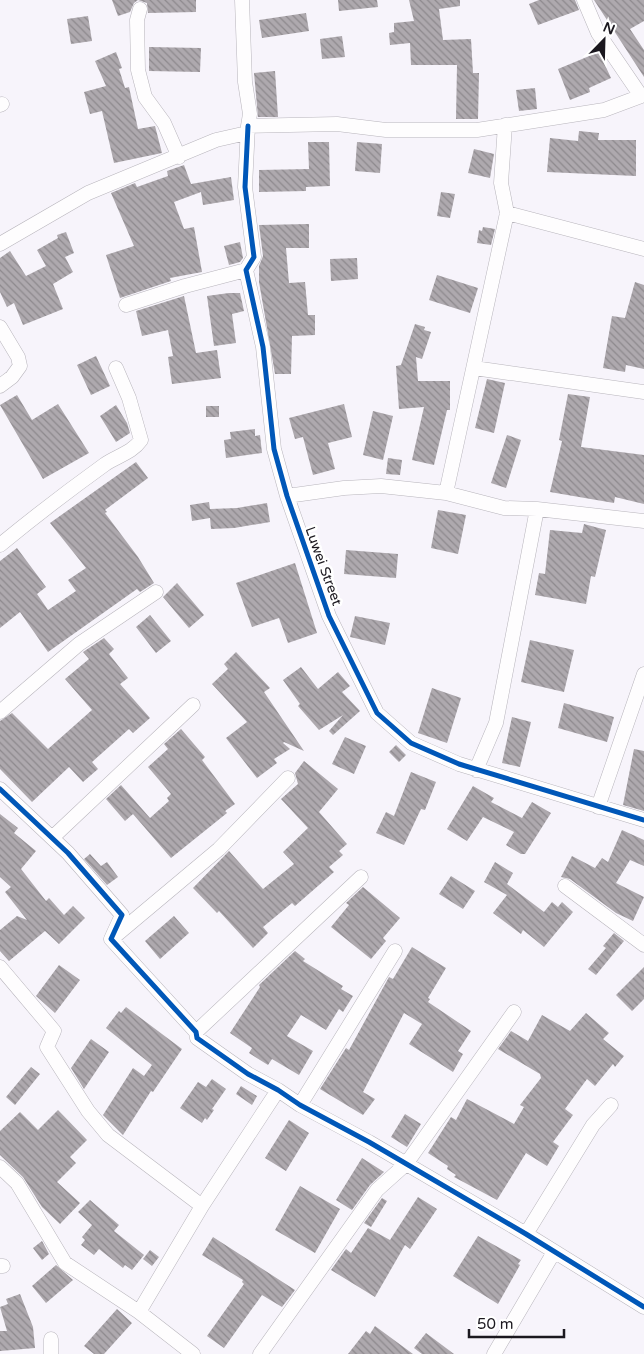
<svg xmlns="http://www.w3.org/2000/svg" width="644" height="1354" viewBox="0 0 644 1354" font-family="'Varela Round',sans-serif">
<defs>
<pattern id="building-back-hatch" width="6" height="6" patternUnits="userSpaceOnUse" patternTransform="scale(1.25)"><rect width="6" height="6" fill="#aea9ae"/><path d="M-1 5l2 2M0 0l6 6M5-1l2 2" fill="none" stroke="#8d898d"/></pattern>
</defs>
<rect width="100%" height="100%" fill="#f7f4fb"/>
<path fill="url(#building-back-hatch)" d="M112,0h84v12l-48,1 -1,-10 -9,-3 -4,3 -4,9 -12,4z
M338,0h39l1,7 -39,4z
M409,0h51v6l-21,3 4,31 28,-1 2,34h6l-1,46h-22l1,-54h-46l-1,-22 -20,2 -1,-12 5,-1v-9l20,-2z
M539,0h36l4,10 -41,15 -9,-21z
M594,0h50v21l-14,8 14,21v27z
M306,13l3,18 -47,7 -3,-18z
M88,16l4,25 -21,3 -4,-25z
M342,36l3,21 -23,2 -2,-20z
M149,47l52,1 -1,24 -51,-1z
M116,52l6,16 -3,1 6,19 4,-1 9,42 17,-3 7,27 -48,10 -12,-52 -12,3 -6,-22 22,-6 -11,-25z
M599,52l12,26 -22,10 1,4 -20,8 -12,-31z
M275,71l3,46h-20l-4,-44z
M535,88l2,21 -18,2 -3,-21z
M579,131l20,2 -1,7h38v36l-89,-4 3,-34 28,3z
M308,142h21l1,44 -24,1v4l-47,1v-22l50,-1z
M357,142l25,2 -2,29 -25,-2z
M474,149l20,5 -4,24 -22,-5z
M184,165l7,19 40,-7 3,23 -31,5 -2,-13 -27,10 10,27 10,-2 8,45 -32,6 1,3 -51,17 -14,-43 28,-9 -23,-53 24,-10 2,4 31,-11 -1,-5z
M441,192l14,2 -5,24 -13,-2z
M309,224v24h-23l3,35 16,-1 3,33h7v20l-23,1 -1,38h-16l-16,-92v-16l4,-10 -4,-31z
M483,227l12,2 -4,16 -14,-2 2,-13 3,1z
M66,232l8,21 -9,4 8,15 -20,12 10,25 -40,16 -9,-22 -7,4 -7,-15v-34l10,-7 16,25 20,-10 -9,-16 21,-12 -1,-3z
M240,242l3,16 -3,4 -11,3 -5,-19z
M357,258l1,21 -27,2 -1,-22z
M437,275l41,13 -8,25 -41,-13z
M635,282l9,3v84l-18,-4 -1,7 -22,-4 9,-52 13,2z
M229,293h11l4,18 -12,3 4,29 -22,3 -7,-50z
M184,296l12,57 21,-3 4,28 -49,6 -4,-27 5,-1 -5,-26 -26,6 -6,-25z
M415,324l10,3 -1,3 7,2 -9,27 -6,-2 2,24h32v29h-3l-13,55 -22,-5 12,-53 -25,2 -3,-43 5,-1z
M96,356l14,30 -19,9 -14,-30z
M487,379l18,4 -11,50 -19,-5z
M568,394l22,3 -9,50 63,8v49l-29,-7 -1,6 -64,-11 12,-51 -3,-1z
M17,395l15,25 26,-16 31,49 -46,26 -43,-74z
M344,404l8,33 -24,6 7,26 -22,6 -10,-38 -8,2 -6,-21z
M116,405l11,18 3,10 -14,9 -16,-26z
M206,406h13v11h-13z
M373,411l20,5 -10,44 -20,-5z
M255,429v7l5,-1 2,18 -36,5 -2,-18 7,-1 -1,-7z
M507,435l14,5 -15,48 -15,-5z
M388,458l14,2 -2,15 -14,-1z
M136,462l12,16 -43,32 2,2 -2,1 33,44 16,26 -14,9 -3,-3 -89,63 -28,-40 -20,16v-67l17,-13 29,39 -9,7 11,16 28,-19 -8,-11 18,-12 -36,-45z
M209,502l1,7 27,-1 30,-5 3,19 -36,6 -23,1 -1,-11 -18,3 -2,-16z
M438,510l28,5 -8,39 -27,-6z
M584,524l22,6 -11,47 -4,-1 -5,28 -51,-9 4,-22 6,1 5,-44 32,3z
M346,550l52,4 -2,24 -52,-4z
M295,563l22,70 -29,10 -9,-25 -27,9 -16,-44z
M177,583l27,32 -15,13 -26,-31z
M150,615l21,26 -15,12 -20,-26z
M355,616l35,7 -5,22 -35,-8z
M104,638l10,11 -5,5 19,24 -8,6 30,34 -17,15 -4,-4 -37,33 6,7 -15,13 -14,-15 -37,35 -32,-33v-48l12,-8 36,36 44,-39 -27,-31 24,-20 -6,-7z
M530,640l44,10 -10,42 -43,-10z
M236,652l34,36 -6,4 40,59 -20,-9 -1,1 7,6 -16,10 3,4 -20,15 -31,-40 21,-16 -35,-38 16,-15 -4,-5z
M301,667l17,22 20,-17 12,14 -8,6 18,19 -27,24 -4,-4 14,-16 -24,15 -21,-24 2,-2 -17,-24z
M432,688l29,10 -14,45 -29,-10z
M564,703l50,14 -7,25 -49,-14z
M512,717l19,5 -11,45 -18,-4z
M181,729l24,28 -3,3 33,44 -10,7 2,2 -56,45 -38,-44 -8,7 -19,-22 15,-14 29,33 19,-17 -2,-3 4,-4 -23,-27 20,-18 -4,-5z
M345,737l21,9 -12,28 -22,-10z
M396,745l10,10 -7,7 -10,-10z
M634,749l10,2v60l-21,-6z
M304,761l34,28 -19,23 28,32 -8,7 4,4 -14,12 5,5 -39,34 -3,-3 -29,24 5,6 -15,15 -34,-37 -2,2 -24,-25 36,-37 34,38 31,-25 -11,-12 25,-24 -27,-29 17,-15 -3,-11z
M411,772l25,10 -11,28 -4,-1 -17,36 -28,-12 10,-21 8,4z
M473,786l21,12 -3,4 31,16 10,-16 19,11 -26,41h-4l-15,-9 8,-13 -31,-15 -16,24 -20,-12z
M0,814l18,14 -4,5 22,18 -15,18 25,32 3,-3 15,17 9,-9 12,12 -26,26 -14,-13 -36,30 -9,-10v-21l17,-14 10,4 -22,-28 6,-5 -11,-10z
M622,830l22,10v26l-14,-6 -14,23 28,14 -11,24 -17,-8 -46,-34 -9,-2 11,-21 23,12 7,-10 6,4z
M90,854l11,12 6,-4 11,15 -11,8 -23,-26z
M495,862l18,11 -6,11 37,28 8,-10 6,5 4,-5 11,10 -29,35 -21,-17 -2,4 -28,-21 14,-18 -23,-13z
M451,876l24,15 -12,18 -24,-15z
M363,887l37,31 -17,20 3,3 -15,18 -40,-32 18,-22 -3,-2z
M174,916l15,17 -29,26 -15,-18z
M614,933l10,8 -28,34 -8,-6 18,-21 -3,-2z
M412,947l34,21 -18,30 2,1 -2,3 43,29 -13,20 5,3 -10,18 -44,-28 13,-20 -18,-11 -41,79 12,7 -12,16 -43,-26 26,-41 3,2 40,-73 4,2z
M295,951l10,8 -2,2 40,25 -2,3 12,7 -10,16 -4,-3 -13,21 -25,-15 -14,21 26,15 -14,24 -27,-16 -4,6 -19,-12 3,-5 -22,-15 30,-46 -1,-2z
M59,965l21,15 -25,33 -19,-17z
M644,967v32l-12,12 -16,-16z
M126,1007l56,42 -29,43 -2,-1 -28,44 -20,-20 30,-47 11,8 8,-11 -46,-37 13,-17 2,2z
M586,1013l23,20 -6,6 21,17 -9,11 -2,-3 -18,22 -8,-7 -22,30 8,6 -20,27 6,4 -12,20 -21,-13 -29,47 -43,-23 2,-2 -9,-6 1,-3 -20,-13 23,-36 5,3 11,-21 47,25 10,-17 -4,-2 21,-27 -1,-4 -42,-25 13,-18 17,10 14,-26 28,16z
M91,1039l18,13 -25,37 -13,-21z
M31,1067l9,7 -25,31 -9,-8z
M212,1079l14,10 -14,20 2,1 -7,10 -2,-2 -3,5 -22,-15 18,-26 8,5z
M241,1086l16,10 -5,9 -16,-11z
M58,1110l29,30 -17,17 6,6 -19,19 23,21 -20,21 -18,-17 -19,-30 -23,-22v-24l20,-19 18,18z
M405,1114l16,10 -14,23 -16,-10z
M289,1120l20,13 -23,38 -21,-13z
M362,1158l22,14 -14,13 -18,25 -16,-10z
M300,1186l40,23 -25,44 -40,-23z
M418,1197l19,12 -27,40 -5,-4 -30,52 -44,-27 15,-21 5,4 17,-25 22,12z
M382,1198l5,3 -16,26 -7,-4z
M90,1200l29,25 -5,6 30,24 -12,15 -7,-5 -2,3 -24,-19 -5,6 -13,-10 4,-5 -3,-3 10,-12 -14,-13z
M478,1236l43,24 -3,4 2,1 -22,39 -45,-28z
M213,1237l82,53 -13,17 -20,-12 -38,53 -17,-12 37,-52 -2,-2 1,-2 -41,-25z
M42,1241l7,13 -7,6 -9,-12z
M150,1250l9,7 -7,9 -9,-7z
M56,1265l17,15 -27,23 -14,-17z
M20,1294l13,33 2,21 -35,3v-20h7l-7,-24 8,-3 -2,-5z
M117,1309l15,14 -28,31h-10l-10,-8z
M375,1326l38,28h-65l18,-23 4,3z
M426,1333l28,21h-32l-8,-6z"/>
<g fill="none" stroke-linecap="round" stroke-linejoin="round">
<g stroke="#b8b5bc" stroke-width="15">
<path id="minor" d="M242,0l3,82 5,32 -2,12 89,-2 49,6h91l127,-20 40,-15
M584,0l14,33 43,63
M140,9l-3,11 1,50 7,27 19,26 15,34
M0,105l2,-1
M248,126l-3,61 9,70 -8,13 17,77 11,102 13,47 42,120 48,97 34,30 48,21 185,56
M507,213l137,36
M0,244l88,-51 128,-53 31,-7
M126,305l59,-19 61,-16
M0,327l18,30 2,9 -8,11 -12,9
M474,368l170,24
M446,493l61,-280 -6,-30 4,-58
M287,496l57,-8 37,-2 65,7 58,15 33,1 107,12
M0,545c34,-28 68,-54 104,-80 13,-9 28,-12 37,-25l-12,-42 -13,-30
M0,712l79,-68 77,-52
M476,770l20,-47 41,-214
M0,789l68,64 54,62 -11,24 85,93 1,6 51,36 30,16 22,15 69,37 157,92 118,73
M598,807l46,-133
M53,837l140,-132
M565,886l79,59
M114,937l105,-88 69,-71
M0,967l54,64 -7,16 41,64 20,24 94,71 76,-116
M196,1032l165,-155
M300,1105l95,-154
M0,1167l17,16 48,80 74,49 54,42
M526,1234l67,-109 18,-20
M0,1266h3
M139,1312l63,-106
M51,1354v-15
M260,1354l117,-164 29,-26 108,-152
M494,1354l60,-102"/>
</g>
<use href="#minor" stroke="#fefdfe" stroke-width="14"/>
<g stroke="#fff" stroke-width="8">
<path id="cycleway" d="M248,126l-3,61 9,70 -8,13 17,77 11,102 13,47 42,120 48,97 34,30 48,21 185,56
M0,789l68,64 54,62 -11,24 85,93 1,6 51,36 30,16 22,15 69,37 157,92 118,73"/>
</g>
<use href="#cycleway" stroke="#0057b8" stroke-width="5"/>
</g>
<g text-anchor="middle" stroke-width="5" stroke-linejoin="round" paint-order="stroke">
<g font-size="14" fill="#1b181f" stroke="#fff">
<text transform="translate(324 566) rotate(70)" y="5">Luwei Street</text>
</g>
</g>
<g transform="translate(604 40) rotate(23)" stroke="#ffffff" stroke-width="4" paint-order="stroke">
<path d="M0-4L9 19L0 12L-9 19Z" fill="#1b181f"/>
<text y="-8" font-size="14" font-weight="bold" text-anchor="middle" fill="#1b181f">N</text>
</g>
<path d="M469 1329v8h95v-8" fill="none" stroke="#1b181f" stroke-width="2.5"/>
<text x="477" y="1329" font-size="15" fill="#1b181f" stroke="#ffffff" stroke-width="4" paint-order="stroke">50 m</text>
</svg>
